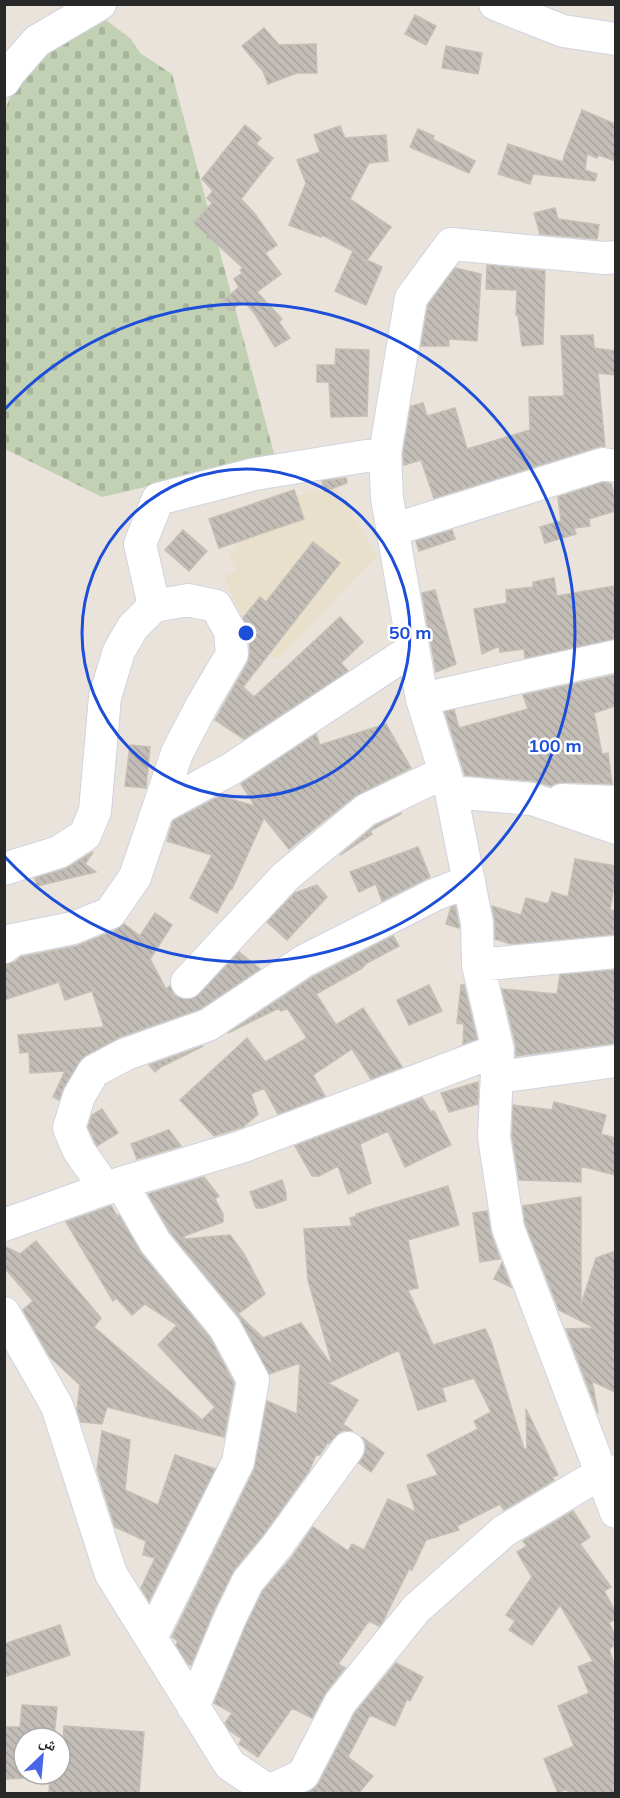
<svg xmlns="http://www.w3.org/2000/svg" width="620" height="1798" viewBox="0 0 620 1798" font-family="Mulish,'Noto Naskh Arabic',sans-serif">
<defs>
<pattern id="cemetery-stones" width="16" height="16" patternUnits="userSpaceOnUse" patternTransform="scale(1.5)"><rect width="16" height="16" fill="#c2d1b4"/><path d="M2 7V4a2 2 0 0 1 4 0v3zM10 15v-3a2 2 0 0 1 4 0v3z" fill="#a7b39b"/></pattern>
<pattern id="building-back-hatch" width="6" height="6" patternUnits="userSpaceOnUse" patternTransform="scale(1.5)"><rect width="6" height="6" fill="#c2bdb7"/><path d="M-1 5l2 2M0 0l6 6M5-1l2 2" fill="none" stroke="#a7a29d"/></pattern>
</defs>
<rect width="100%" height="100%" fill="#e9e3db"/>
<path fill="#e9e0cc" d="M336,486l41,70 -99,103 -22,-9 -32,-73 12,-6 -8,-19 8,-3 -10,-36z"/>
<path fill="url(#cemetery-stones)" d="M102,17l29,22 9,14 32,21 103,383 -173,40 -97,-48v-339l9,-23 40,-40z"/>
<path fill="url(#building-back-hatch)" stroke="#c4bfb5" stroke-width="1.5" d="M415,15l21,11 -10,19 -21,-11z
M264,28l15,17 37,-1 1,29h-20l-29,11 -5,-13 -21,-25z
M446,46l36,7 -4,21 -36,-6z
M582,110l33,14v37l-16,-6 -2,3 -10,-4 -2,16 12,4 -2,7 -62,-7 -3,10 -32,-10 10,-30 55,18 1,-6z
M245,125l16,13 -5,6 17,14 -32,41 14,15 22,31 -12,8 16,21 -24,18 25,27 -3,3 11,16 -15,9 -20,-33 -11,-13 -14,10 -8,-9 17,-15 -5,-8 7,-5 6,5 -7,-9 3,-2 -49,-45 18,-20 -5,-5 6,-7 -11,-12z
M340,126l5,12 41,-3 2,26 -19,2 -19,36 41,28 -24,33 15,7 -16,38 -31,-14 18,-40 -31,-16 -1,2 -32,-12 17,-42 -9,-23 23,-8 -6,-17z
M418,129l16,7 -2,3 43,22 -6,12 -59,-26z
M555,208l3,11 41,6 -2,14 -57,-5 -6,-21z
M487,265l58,6 -2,73 -21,2 -4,-31h-2l1,-25 -31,-1z
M455,268l26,6 -4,67 -28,-2v7h-28l7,-41z
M593,335l1,13 21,3v24l-17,-2 7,73 -7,1 -164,51 -13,-38 -17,5 -1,-11 8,-48 12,-3 4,13 28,-8 12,41 63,-19 -1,-33 35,-1 -3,-60z
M336,349l33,1 -2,66 -36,1 -2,-35h-12v-17h18z
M346,478l1,5 -22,8 -3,-10z
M604,482l7,2 4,13v14l-26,8 1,7 -16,2 2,6 -31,9 -5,-16 21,-6 -3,-24z
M294,490l10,29 -85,29 -10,-29z
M183,530l24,21 -18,20 -24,-21z
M452,530l3,9 -36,12 -3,-10z
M313,542l27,21 -97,124 11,10 86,-80 23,25 -22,21 7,8 -104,68 -29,-19 33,-58 2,-10 -1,-13 3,-4 -4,-3 -5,-14 17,-21 6,5z
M554,578l3,18 58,-10v53l-90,19 -1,-9 -24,3 -1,-6 -17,8 -8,-45 33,-6 -1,-13 27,-3v-5z
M435,590l21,74 -20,8 -14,-79z
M615,675v31l-21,7 8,41 6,-1 4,31 -49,-2 -9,2 -3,2 -17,-5 -69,-6 -20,-63 9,-2 5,18 69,-19 -5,-14z
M386,724l25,44 -56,28 -66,53 -25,-31 -32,71 -1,-1 -14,25 -27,-15 22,-43 -45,-14 6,-20 47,-25 35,10 -14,-22 75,-50 4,11z
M130,745l20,2 -4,41 -21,-2z
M402,813l-32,18 2,3 -32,21 36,-30z
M418,847l12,30 -48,24 -6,-17 -17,8 -9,-20z
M93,852l-8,12 11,8 -59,14 -2,-8 30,-9z
M575,859l40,7v14l-5,30 5,1v23l-104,10 -16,-5v-17l-3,-16 29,9 5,-17 22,6 4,-12 16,5z
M317,885l10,12 -40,43 -20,-18 28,-29z
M455,906l4,19v3l-13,-4 5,-17z
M155,913l17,12 -22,34 16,30 4,-3 4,9 8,4h10l8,-5 39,-42 21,17 -60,40 -80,28 -34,18 -7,7 -15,25 -5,13 -6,-3 12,-26 -35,2 -1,-21 -9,1 -2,-18 86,-8 -12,-36 -27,9 -6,-18 -55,18v-35l11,-3 6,-5 56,-11 32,-13 1,1 14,-10 16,12z
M393,936l6,10 -32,17 -6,6 -45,25 20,31 27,-17 39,59 -31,12 -19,-30 -39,26 12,21 -47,18 -14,-26 -13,6 7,20 -15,13 -29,9 -34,-36 67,-62 18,24 42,-24 -20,-30 -6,3 -2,-3 -51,25 85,-56z
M615,970v73l-99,13v-10l-14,-57 55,5 3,-19z
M429,985l13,26 -33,14 -12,-25z
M461,985h3l13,54 -14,5 1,-20 -7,-1z
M203,1046l-42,21 -6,5 -6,-7z
M478,1082v22l-29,8 -8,-19z
M422,1098l9,14 3,-1 17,34 -46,22 -17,-36 -28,13 11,39 -23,11 -10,-28 -19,10h-7l-17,-30z
M554,1102l52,13 -5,19 14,4v37l-34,-9v16l-62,-2 -7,-44 1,-31 39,5z
M102,1109l16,24 -21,13 -9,-19 4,-12z
M169,1130l12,16 -44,13 -6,-15z
M204,1177l15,19 -4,3 8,15v8l-39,14 1,3 45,-4 14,19 21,40 -27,20 25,24 38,-15 32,44 -25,-87 -4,-51 48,-3 -2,-8 7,-2 -1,-2 92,-28 11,39 -51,15 10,48 -10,2 25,55 52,-16 6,12 33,108h3l-1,-40 32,66 -6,2 2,3 -50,30 -4,-6 -43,22 2,4 -33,10 -14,30 -3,-1 -27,54 -3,3 -10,-5 -31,43 7,4 -19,24 -14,26 -20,-10 -34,49 -19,-13 3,-5 -13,-9 -4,-7 7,-10 -18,-10 32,-78 17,-34 29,-34 21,-30 35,24 4,-7 12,6 24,-51 28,13 -9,-27 31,-10 -11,-20 51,-26 -4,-8 17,-9 -17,-34 -32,10 4,13 -28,9 -19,-60 -71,33 30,17 -15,24 10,7 -4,-1 -8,1 -12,12 -1,-1 -8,13h-4l-7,16 -46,64 -29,35 -20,40 -23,55 -3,-1 -12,-19 2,-4 -6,-4 82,-167 13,-69 30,13 3,-51 -31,11 -30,-57 -69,-85 -22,-38z
M282,1180l4,13v7l-23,8h-7l-6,-16z
M581,1197v108l15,-47 19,-7v141l-23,-11 6,32 -32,-84 29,-1 -36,-18 -34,-87 -2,-17z
M111,1206l6,10 2,-1 22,38 69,85 24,45 -10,54 -117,-30 -5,17 -21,-2 -4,-13 3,-24 -30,-28 -27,-47 10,-9 -29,-34v-21l16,8 16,-13 65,77 -7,9 108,93 13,-13 -57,-62 19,-20 -32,-21 -13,11 -16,-17 -3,3 -47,-79z
M487,1211l4,23 9,25 -20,3 -7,-49z
M502,1263l9,24 -17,-8z
M102,1431l28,9 -5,50 33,15 17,-50 40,14 -66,132 -8,-13 14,-30 -12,-3 3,-14 -31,-14 -18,-57z
M362,1437l22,16 -13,19 -12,-9 7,-14 -1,-8z
M573,1511l17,26 -10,7 31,43 -7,4 11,20v8l-6,4 6,12v10l-6,4 6,18v127h-45l-4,-5 -8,4 -14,-34 30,-13 -16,-40 31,-13 -11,-26 15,-6 -33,-56 -28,40 -23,-15 6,-9 -9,-6 26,-38 -15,-25 10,-6 -4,-5z
M60,1625l10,30 -66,22v-33z
M396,1663l27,14 -13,24 -3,-2 -12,27 -25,-11 -22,42 25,19 -15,18h-52l13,-11 36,-70z
M22,1705l35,2 -3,31h-30v40l-20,1v-52h16z
M64,1726l80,6 -5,62h-90l1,-20h11z"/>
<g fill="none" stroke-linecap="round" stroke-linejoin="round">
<g stroke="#d0d3e0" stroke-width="34">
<path id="minor" d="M495,4l68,27 53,8
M4,81l5,-8 28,-32 63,-37
M616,257l-12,1 -153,-14 -40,54 -26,155 2,45 35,201 29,93 26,131 1,42 20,85 -4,87 14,91 108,284
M392,530l211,-66 13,2
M154,606l-14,-62 18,-45 97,-25 130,-21
M422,699l194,-43
M451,792l81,7 84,29
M562,800l54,2
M158,809l73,-40 182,-120
M4,869l55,-17 26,-17 10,-24 10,-114 14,-46 14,-24 21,-21 34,-6 28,6 14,25 2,23 -30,51 -25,48 -42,124 -25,36 -37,15 -60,12 -9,7
M478,965l138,-13
M187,982l99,-106 80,-66 79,-38
M497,1077l119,-16
M121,1183l34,59 70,86 28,52 -15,82 -87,176
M106,1189l-27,-38 -10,-23 10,-32 15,-25 32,-17 82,-29 96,-64 130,-66 35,-14
M4,1225l117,-42 120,-36 257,-97
M4,1313l53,93 54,168 119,191 39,26 34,-16 37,-72 76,-94 88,-78 94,-56 18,-4
M193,1707l37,-89 18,-37 29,-35 71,-98"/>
</g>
<use href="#minor" stroke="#fff" stroke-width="32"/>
</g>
<g fill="none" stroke="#1d4ed8" stroke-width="3">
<circle cx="246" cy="633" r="164"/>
<path d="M5 409A329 329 0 1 1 5 857"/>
</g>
<circle cx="246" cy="633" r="9" fill="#1d4ed8" stroke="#fff" stroke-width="3"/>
<g font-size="18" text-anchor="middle" font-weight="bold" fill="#1d4ed8" stroke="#fff" stroke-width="5" stroke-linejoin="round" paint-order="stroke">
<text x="410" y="639">50 m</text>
<text x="555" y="752">100 m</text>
</g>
<rect width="620" height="1798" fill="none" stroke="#282828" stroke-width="12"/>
<g transform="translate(42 1756) rotate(26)"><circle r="28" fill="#ffffff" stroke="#a9a9a9" stroke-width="1.5"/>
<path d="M0-4.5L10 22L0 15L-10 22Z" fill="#4a66e7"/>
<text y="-9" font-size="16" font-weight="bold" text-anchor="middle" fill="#282828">ش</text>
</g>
</svg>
